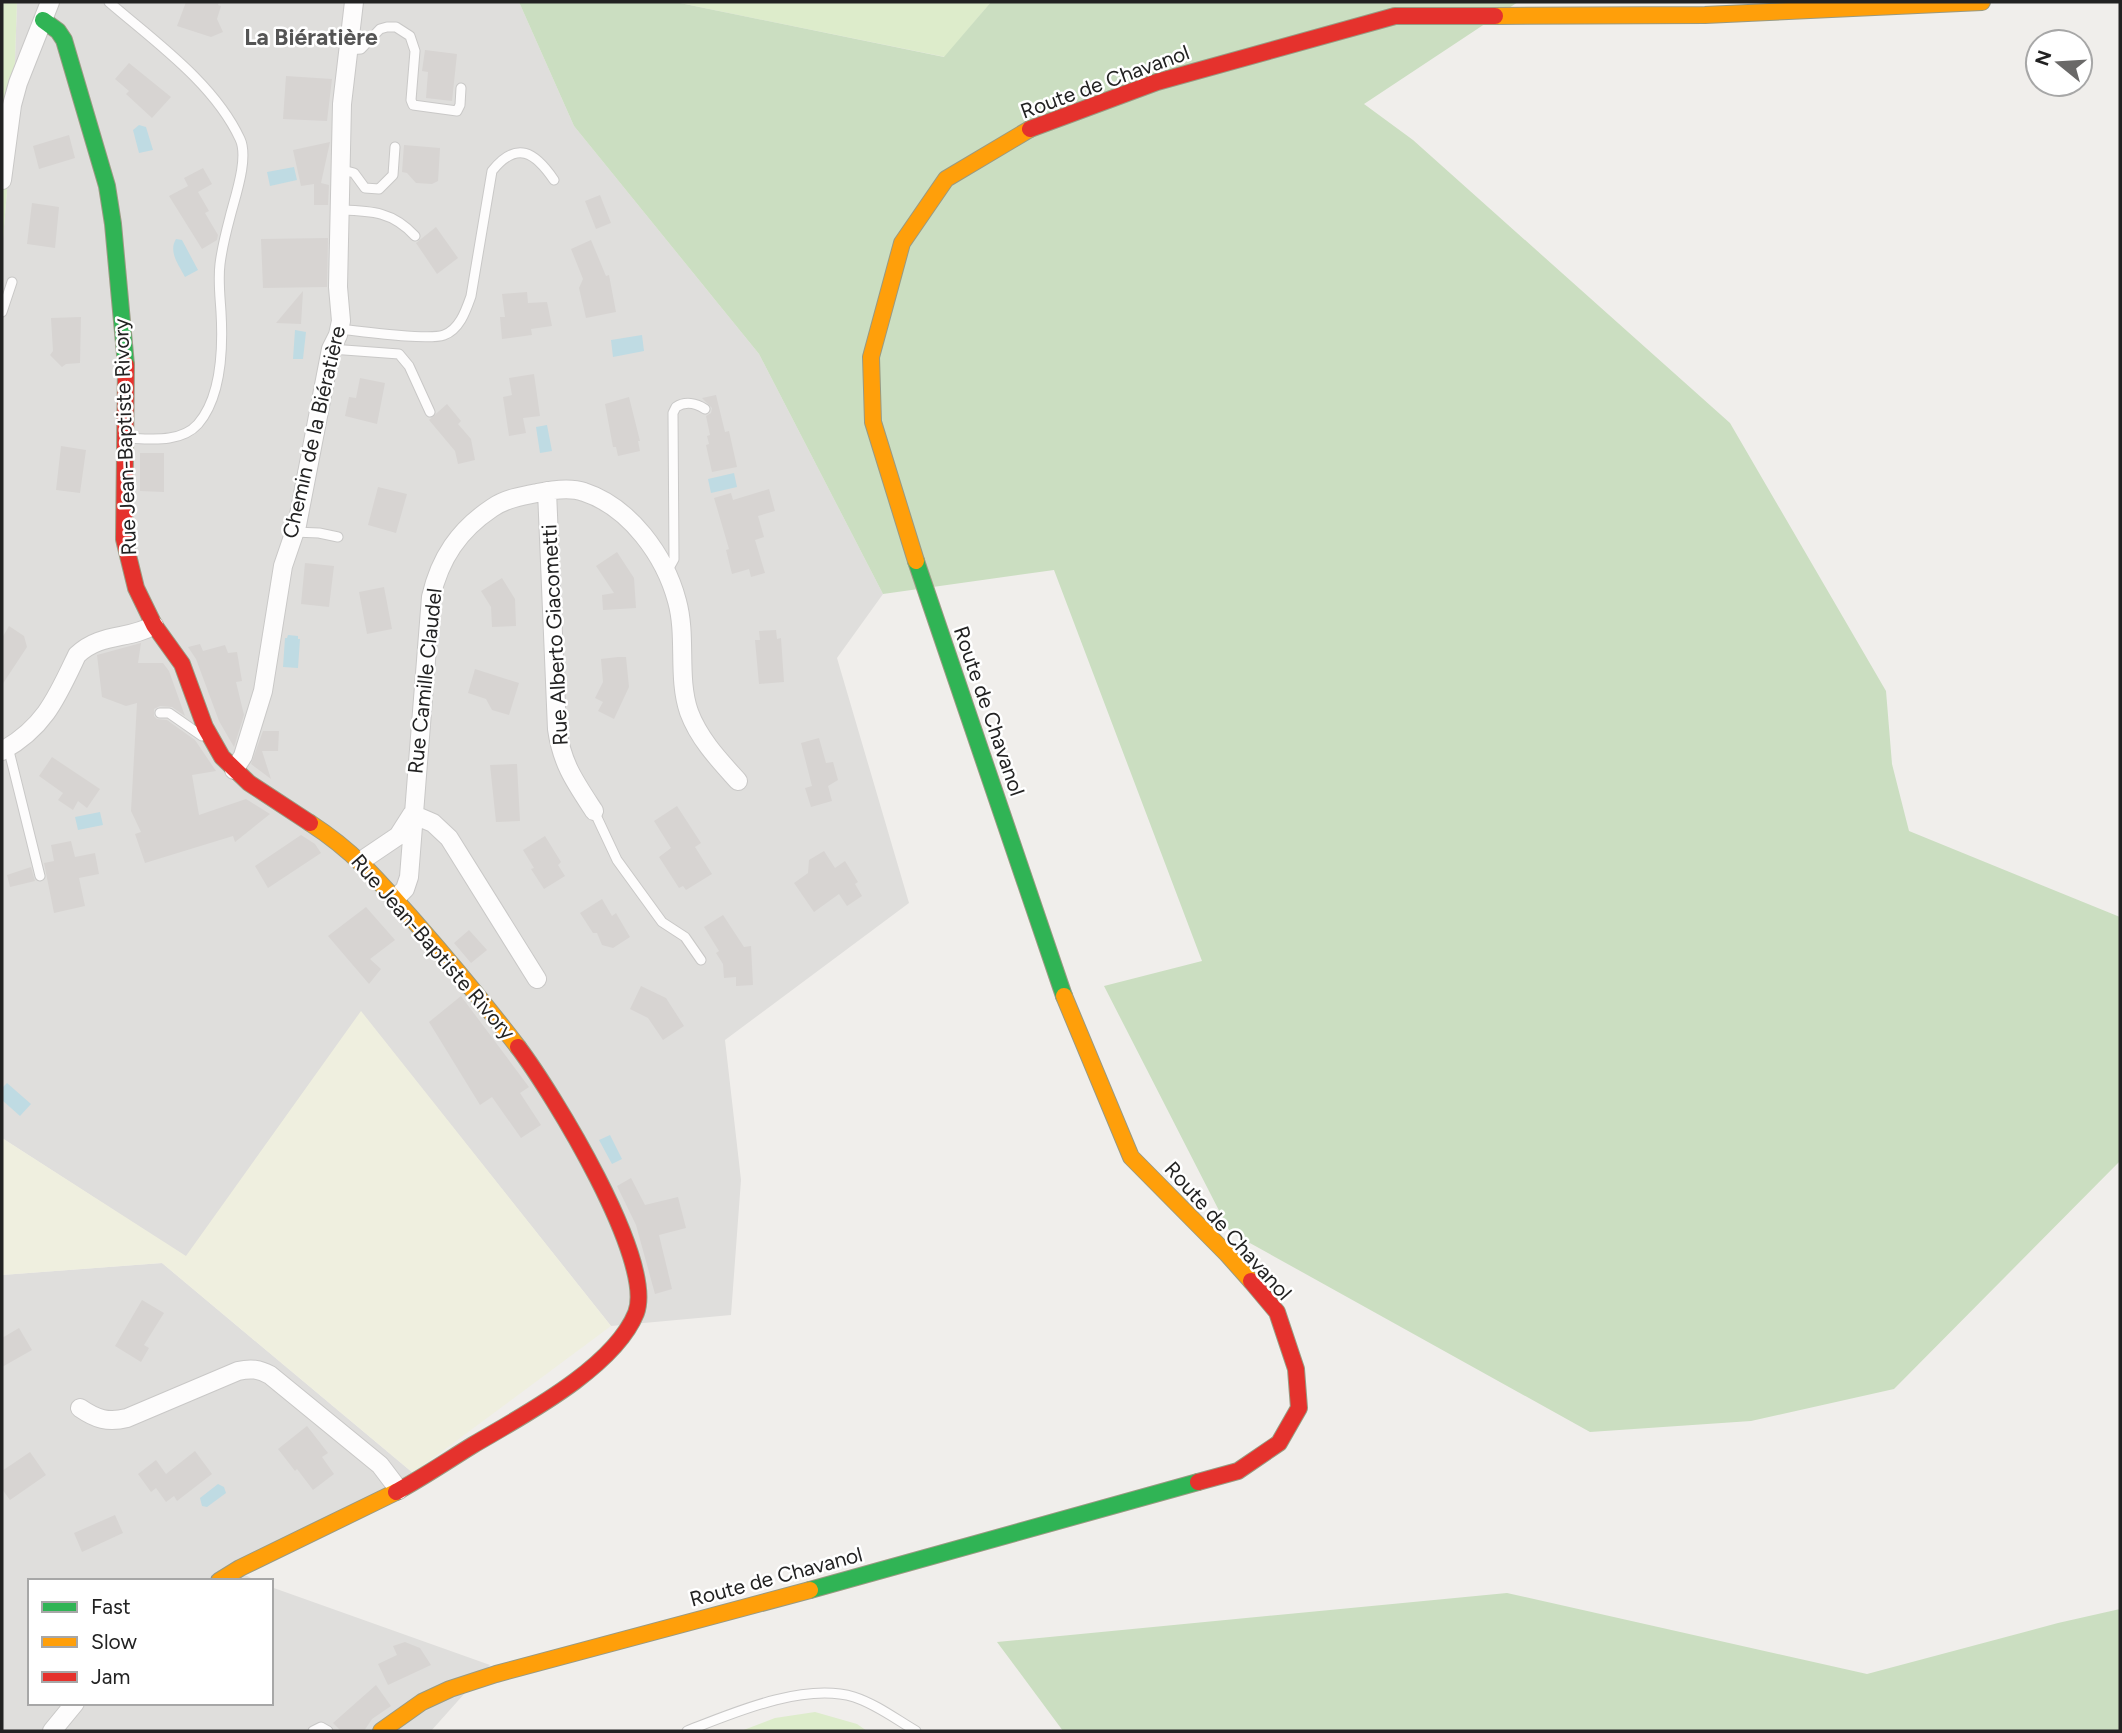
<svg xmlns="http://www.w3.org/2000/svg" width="2122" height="1733" viewBox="0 0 2122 1733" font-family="Figtree,sans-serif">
<rect width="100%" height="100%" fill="#f0eeeb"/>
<path fill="#dfdedc" d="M17,2h502l55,124 185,228 124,240 -46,64 72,245 -184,137 16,140 -10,135 -120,11 -250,-314 -175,245 -184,-119v-887l11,-133z
M162,1263l251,210 -170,101 14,7h-227v122h241v-116l219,78 -59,66h-429v-456z"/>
<path fill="#efefdf" d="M361,1011l250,315 -198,147 -251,-210 -160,12v-137l184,118z"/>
<path fill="#ddeccb" d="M2,2h15l-4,116 -11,133z
M675,2h316l-46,55z
M815,1712l42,12 10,7h-126l34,-13z"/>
<path fill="#cbdec1" d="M519,2h156l269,55 47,-55h527l-154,102 49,36 317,283 156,268 6,73 17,67 211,86v244l-226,228 -143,32 -161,11 -360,-200 -126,-246 98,-25 -148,-391 -171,24 -124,-240 -185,-228z
M1507,1593l360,81 191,-51 62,-14v122h-1057l-66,-89z"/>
<path fill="#bfdbe3" d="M139,125l7,2 7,23 -14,3 -6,-23z
M294,167l3,13 -27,6 -3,-14z
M176,239l6,1 16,30 -13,7c-6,-12 -17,-25 -9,-38z
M295,330l11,2 -3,27h-10z
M642,335l2,16 -31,6 -2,-17z
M547,425l5,26 -12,2 -4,-26z
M734,473l3,14 -26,6 -3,-14z
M288,635l10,1v3h2l-2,29 -15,-1 2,-29h2z
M100,812l3,13 -25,5 -3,-13z
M7,1083l24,21 -11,12 -18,-16v-12z
M610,1135l12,24 -10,5 -13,-24z
M218,1484l6,3 2,6 -19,14 -5,-1 -2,-8z"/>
<path fill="#d7d4d2" d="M186,2h33l-1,3 3,1 -4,13 6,13 -12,5 -34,-11z
M425,50l32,4 -5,47 -26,-3 2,-26 -6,-1z
M129,63l42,34 -19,21 -26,-24 3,-3 -14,-12z
M286,76l46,3 -5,42 -44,-2z
M69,135l6,23 -36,11 -6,-23z
M330,142l-9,41 8,2 -1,20h-14v-21l-13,2 -8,-36z
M404,145l36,3 -2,33 -6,3 -16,-1 -9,-10 -5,-1z
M203,168l9,16 -14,8 11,19 -4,2 13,22 -1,5 -15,9 -33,-53 19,-10 -4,-8z
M600,195l11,28 -15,6 -11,-28z
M32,203l27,4 -4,41 -28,-4z
M436,227l22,31 -21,16 -21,-31z
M328,238l-1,49 -64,1 -2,-49z
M591,240l15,36 3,-1 7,37 -30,6 -7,-30 4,-9 -12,-30z
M303,291l-2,33 -25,-1z
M527,292l1,11 19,-1 5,24 -21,3 1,6 -30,4 -2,-22h5l-3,-23z
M81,317l-1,46 -14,1 -4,3 -12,-12 3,-4 -2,-33z
M534,374l6,42 -17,2 3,15 -17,3 -6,-39 9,-2 -3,-17z
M360,378l25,5 -8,41 -32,-8 4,-19 7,1z
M716,395l9,37 4,-1 8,36 -25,5 -6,-27 3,-1 -2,-8 3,-1 -4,-19 5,-3 1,-5 -10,-10z
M629,397l11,44h-2l2,10 -22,5 -2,-9h-3l-8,-43z
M447,404l14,17 -3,3 13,15 4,21 -17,4 -3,-13 -26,-31z
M61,446l25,4 -6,43 -24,-3z
M140,453h24v39l-24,-1z
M378,487l29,7 -11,39 -28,-8z
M769,489l6,22 -17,5 6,21 -9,3 10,33 -14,4 -2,-8 -17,5 -6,-24 3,-1 -15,-51 17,-5 2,7z
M617,552l17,26 2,30 -33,2 -1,-15 12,-2 -18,-27z
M305,563l29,3 -5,41 -28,-3z
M502,578l13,21 1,27 -24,1 -1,-20 -10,-16z
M384,587l8,42 -25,5 -8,-42z
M9,626l15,10 3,11 -25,38v-47z
M776,630l1,9 4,-1 3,44 -25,2 -4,-44h5l-1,-9z
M141,643l-3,20h25l6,8 16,45 -13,-9 -12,-1 -6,3v7l3,3 10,1 28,20 21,31 -24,4 7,40 47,-16 24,15 -35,28 -2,-6 -88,27 -10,-29 6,-2 -10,-21 6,-108 -11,3 -24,-9 -5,-42z
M200,644l3,7 22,-6 3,8 9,-1 5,29 -6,1 8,33 -10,32 -15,-26 -23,-62 -8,-12z
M618,657h8l3,30 -15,32 -16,-8 5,-9 -8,-4 8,-16 -2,-23z
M475,669l44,14 -10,32 -17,-5 -6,-11 -18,-6z
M263,731h16l-1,20h-16l9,28 -20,-15z
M819,738l7,25 7,-1 5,18 -10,6 4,15 -21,6 -6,-19 7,-2 -11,-43z
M52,757l48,32 -13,19 -9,-7 -5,9 -15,-10 5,-7 -24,-17z
M517,764l3,57 -24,1 -6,-57z
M677,806l24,37 -6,4 17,27 -26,16 -3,-4 -4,2 -20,-31 12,-9 -17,-27z
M301,835l14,9 6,9 -53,35 -13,-22z
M545,836l16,26 -3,3 7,11 -21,13 -13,-20 3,-1 -11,-18z
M71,841l4,16 20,-4 4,21 -20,4 6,28 -31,7 -10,-50 10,-2 -3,-16z
M824,851l11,17 10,-7 13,21 -3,2 7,12 -15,10 -8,-12 -25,18 -20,-29 14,-10 1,-13z
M31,867l4,14 -25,6 -3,-12z
M602,899l10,17 4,-3 14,24 -17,11 -11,-3 -5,-12h-4l-13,-20z
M366,907l29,33 -25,19 11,10 -12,15 -41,-48z
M723,915l21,32 7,-1 2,39 -17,1v-9l-12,1 -1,-14 -7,-11 3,-2 -15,-24z
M469,930l18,20 -16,13 -17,-20z
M641,986l25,12 18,28 -21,14 -15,-22 -18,-9z
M461,996l68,91 -9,6 21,32 -20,13 -29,-41 -12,8 -51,-83z
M631,1178l14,27 33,-8 8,31 -27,7 13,54 -17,5 -19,-69 -19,-39z
M142,1300l22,13 -20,32 5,3 -8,14 -26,-16z
M19,1328l13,22 -30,17v-29z
M307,1426l21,27 -6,4 12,17 -21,16 -16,-21 -2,2 -17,-22z
M195,1451l17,23 -35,27 -3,-5 -8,6 -10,-14 -5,4 -13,-18 18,-14 10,14z
M30,1452l16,23 -36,25 -8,-11v-18z
M115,1515l8,18 -41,19 -8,-19z
M405,1642l15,6 11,17 -43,20 -10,-21 19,-9 -4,-9z
M376,1685l15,21 -19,13 -8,12h-23l-8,-8z"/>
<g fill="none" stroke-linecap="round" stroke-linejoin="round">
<g stroke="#c9c8c7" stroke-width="11">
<path id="lane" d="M109,2c45,39 105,81 131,137 9,19 -5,58 -10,78 -4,15 -8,31 -10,47 -2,16 0,32 1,48 2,34 1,84 -23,112 -17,19 -47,15 -70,14
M347,50l14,-1 19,-20 7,-2h9l14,9 5,15 -4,49 2,5 44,6 3,-6 1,-17
M339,169l15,4 11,15 14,1 14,-14 2,-28
M339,210c32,1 53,1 76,26
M2,312l10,-30
M339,329c21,2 88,12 105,6 16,-6 22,-25 27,-39l21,-125c25,-31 43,-19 62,9
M331,349l68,5 10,12 21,46
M294,532l25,1 19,4
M665,571l4,-3 5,-9 -1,-146 3,-6c9,-6 20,-4 29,2
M160,713h9l33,23
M7,748l3,7 30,121
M594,811l23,49 45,62 23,15 16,23
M313,1731l8,-4 7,4
M687,1731c46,-18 117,-49 167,-34 22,7 43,23 62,34"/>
</g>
<g stroke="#c9c8c7" stroke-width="20">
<path id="street" d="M2,180l10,-75 6,-22 32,-81
M547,491l10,238c5,35 18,53 37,82
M2,751c43,-24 55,-54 75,-96 24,-23 53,-15 77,-30
M234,770l9,-14 20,-65 20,-125 14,-41 34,-176 7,-14 3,-14 -3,-34 4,-183 12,-102
M412,814l21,9 16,15 88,141
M361,861l37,-25 14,-22
M394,900l11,-11 4,-12 22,-280c9,-39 28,-67 61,-89 13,-9 29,-12 45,-15 14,-3 33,-6 47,-1 46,15 81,64 93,109 10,36 0,76 12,111 10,27 30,48 49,69
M80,1408c16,11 28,15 47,10l111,-47c13,-3 21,-2 32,4l110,90 19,25
M52,1731l23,-28"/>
</g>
<g stroke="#999a82" stroke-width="18">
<path id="fast" d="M43,20l15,11 6,9 43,146 6,38 13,141
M916,561l148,435
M810,1590l388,-108"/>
</g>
<g stroke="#999a82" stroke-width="18">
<path id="slow" d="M1495,16l210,-1 277,-13
M916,561l-43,-139 -2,-65 31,-114 44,-64 84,-50
M310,823c45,29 70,59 105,99 36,41 70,82 103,125
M1064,996l67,161 96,97 24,27
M219,1581l21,-13 156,-76
M381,1731l41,-29 28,-13 46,-15 314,-84"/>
</g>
<g stroke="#999a82" stroke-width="18">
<path id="jam" d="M1030,129l127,-47 238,-66h100
M126,365l-2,174 12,49 18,37 28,39 23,63 17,30 27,26 61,40
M1198,1482l40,-11 41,-28 20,-35 -3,-39 -19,-57 -26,-31
M396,1492c26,-14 51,-31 77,-47 49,-29 141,-77 163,-132 20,-52 -84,-221 -118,-266"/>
</g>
<use href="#lane" stroke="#fdfcfc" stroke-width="9"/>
<use href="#street" stroke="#fdfcfc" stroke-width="18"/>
<use href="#fast" stroke="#30b455" stroke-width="16"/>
<use href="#slow" stroke="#ff9f0a" stroke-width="16"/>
<use href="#jam" stroke="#e5322d" stroke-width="16"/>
</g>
<g text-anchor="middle" stroke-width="5" stroke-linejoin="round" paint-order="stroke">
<g font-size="21" fill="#222" stroke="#fff">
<text transform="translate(1105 82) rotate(-20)" y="7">Route de Chavanol</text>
<text transform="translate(314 432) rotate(-77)" y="7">Chemin de la Biératière</text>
<text transform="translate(125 437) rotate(-92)" y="7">Rue Jean-Baptiste Rivory</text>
<text transform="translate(555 635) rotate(-93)" y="7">Rue Alberto Giacometti</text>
<text transform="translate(425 681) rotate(-84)" y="7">Rue Camille Claudel</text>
<text transform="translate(989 711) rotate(71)" y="7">Route de Chavanol</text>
<text transform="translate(433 947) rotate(49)" y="7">Rue Jean-Baptiste Rivory</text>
<text transform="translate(1228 1231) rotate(48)" y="7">Route de Chavanol</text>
<text transform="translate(776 1577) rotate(-15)" y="7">Route de Chavanol</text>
</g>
<g font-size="23" font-weight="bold" fill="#555" stroke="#fff">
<text x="311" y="45">La Biératière</text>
</g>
</g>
<rect width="2122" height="1733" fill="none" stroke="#222222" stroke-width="7"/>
<rect x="28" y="1579" width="245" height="126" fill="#ffffff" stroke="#a7a7a7" stroke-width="2"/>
<rect x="42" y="1602" width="35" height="10" fill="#30b455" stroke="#a7a7a7" stroke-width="2"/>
<text x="91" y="1614" font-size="21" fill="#222222">Fast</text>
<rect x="42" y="1637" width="35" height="10" fill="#ff9f0a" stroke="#a7a7a7" stroke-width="2"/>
<text x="91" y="1649" font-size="21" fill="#222222">Slow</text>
<rect x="42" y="1672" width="35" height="10" fill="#e5322d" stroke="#a7a7a7" stroke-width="2"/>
<text x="91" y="1684" font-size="21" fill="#222222">Jam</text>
<g transform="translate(2059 63) rotate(288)"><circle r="33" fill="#ffffff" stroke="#a7a7a7" stroke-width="2"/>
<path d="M0-5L12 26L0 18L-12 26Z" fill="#6a6968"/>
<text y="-10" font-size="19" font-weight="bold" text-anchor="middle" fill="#222222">N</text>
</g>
</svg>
